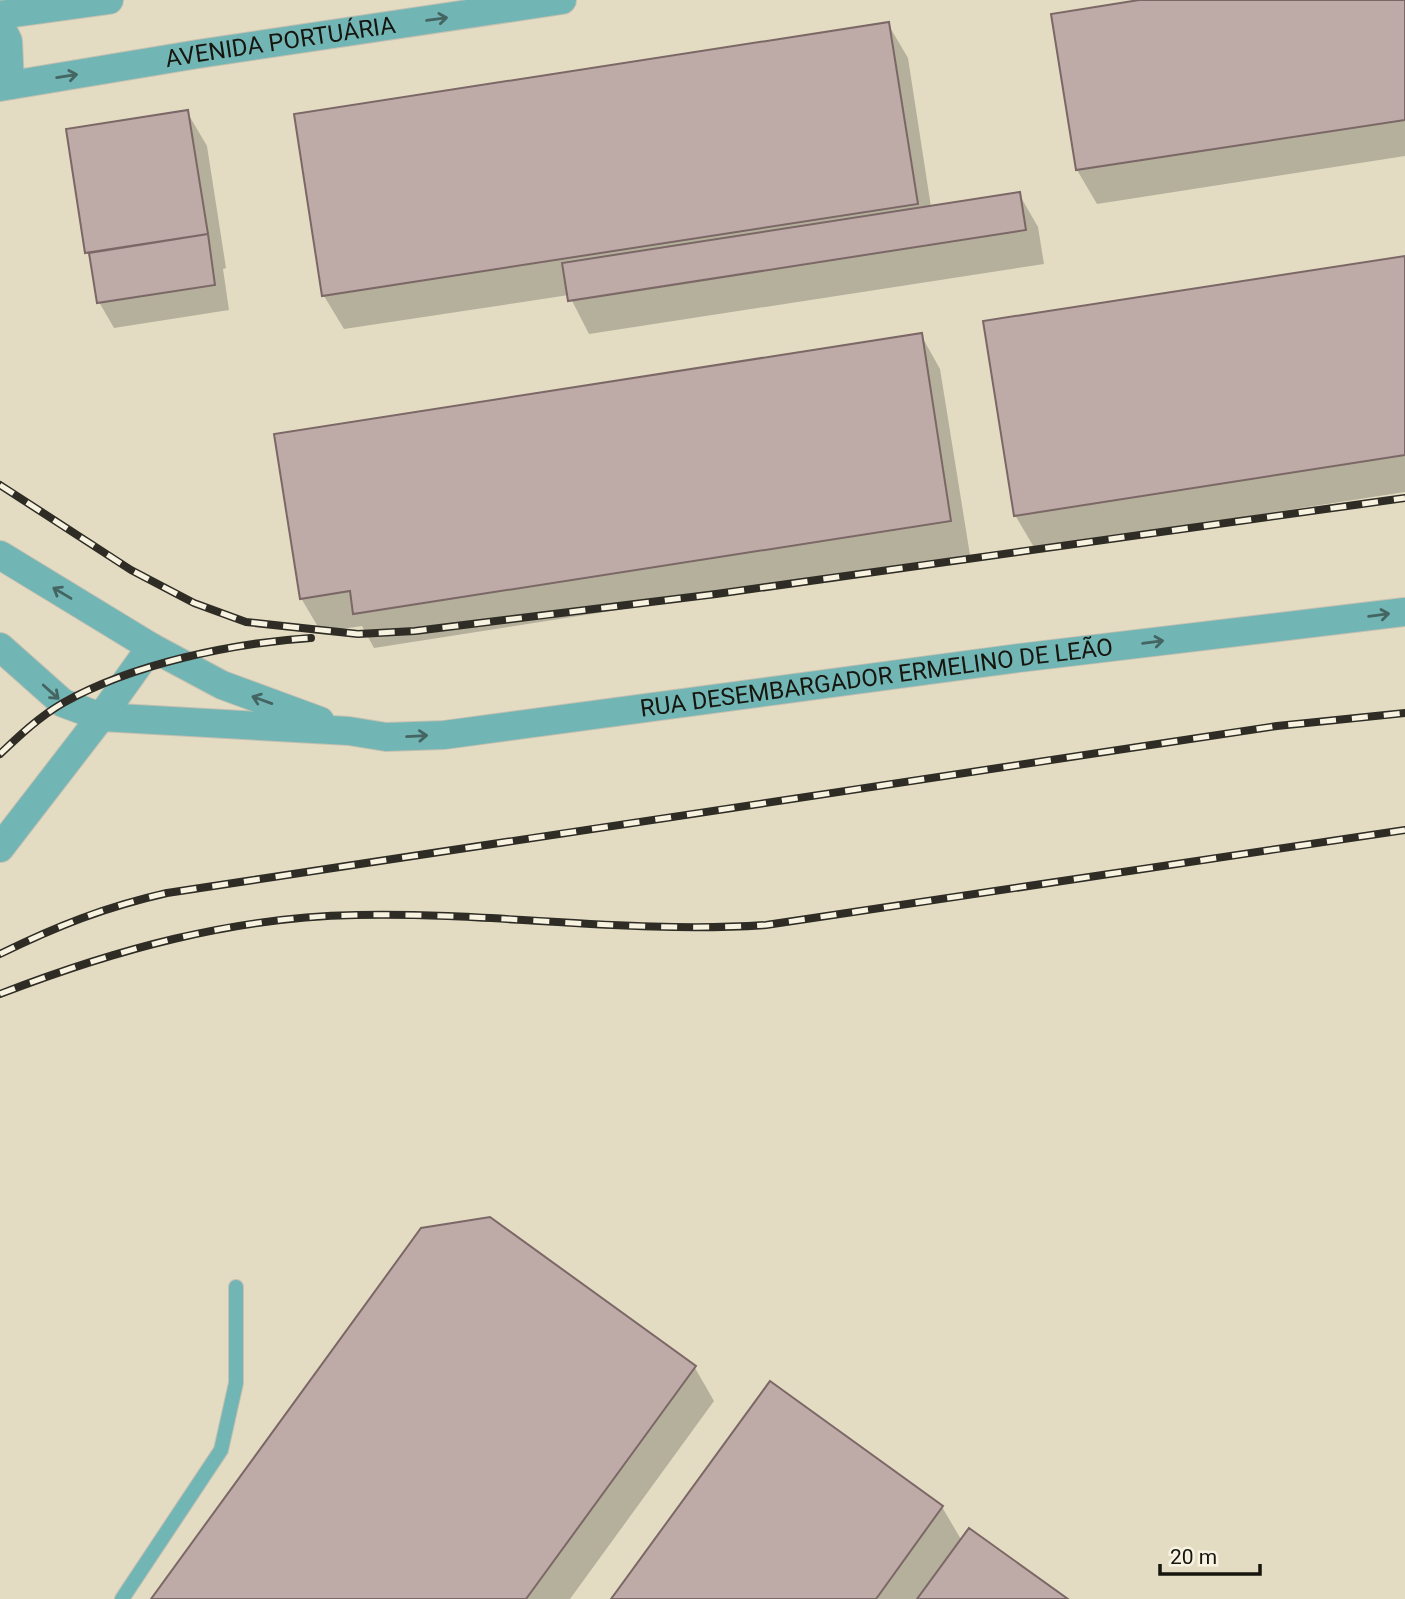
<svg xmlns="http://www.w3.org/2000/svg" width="1405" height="1599" viewBox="0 0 1405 1599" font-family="Roboto,sans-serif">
<rect width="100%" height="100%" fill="#ebe6d4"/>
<path fill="#e3dcc3" d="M0,0h1405v1599h-1405z"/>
<path fill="#0003" d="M1150,0h255v156l-308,48 -20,-34 -24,-155z
M888,24l20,34 23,149 88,-13 19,33 6,37 -455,70 -20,-39 -225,34 -20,-33z
M187,112l20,34 19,122 -3,1 6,41 -115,18 -15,-26 -6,-39 -6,-10 -19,-123z
M1405,258v234l-370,57 -20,-34z
M921,335l19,34 30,186 -596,93 -12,-22 -41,6 -20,-34z
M695,1368l19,33 -144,198h-417z
M942,1507l20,34 103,58h-452z"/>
<path fill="#beaaa7" stroke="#7b6866" stroke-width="2" d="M1139,0h266v120l-329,50 -25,-156z
M889,22l29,182 -596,92 -28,-182z
M188,110l20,124 -123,19 -19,-124z
M1020,192l6,38 -458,71 -6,-38z
M208,234l7,51 -118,18 -8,-50z
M1405,256v199l-391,61 -31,-195z
M922,333l29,188 -598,93 -3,-23 -50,8 -26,-165z
M490,1217l206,149 -170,233h-375l270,-371z
M770,1381l173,125 -67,93h-265z
M969,1528l99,71h-151z"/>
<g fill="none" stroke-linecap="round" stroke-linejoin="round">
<g stroke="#c5c0b0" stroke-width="16">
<path id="service" d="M122,1599l99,-149 15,-67v-96"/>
</g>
<g stroke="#c5c0b0" stroke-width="30">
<g id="minor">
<path d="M0,15l109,-15"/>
<path d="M0,25l8,16 2,44"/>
<path id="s1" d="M0,87l198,-33 364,-54"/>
<path d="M0,555l151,92 71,38 98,36"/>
<path id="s2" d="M0,647l63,56 38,14 248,14 37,6 58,-2 575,-77 386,-46"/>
<path d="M0,848l101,-131 50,-70"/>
</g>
</g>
<use href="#service" stroke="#72b5b5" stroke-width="14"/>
<use href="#minor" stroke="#72b5b5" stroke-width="28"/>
<g stroke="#2e2c24" stroke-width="8">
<path id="rail" d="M0,485l131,85 63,33 52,19 112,12 57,-3 301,-37 689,-96
M0,754c20,-19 39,-37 63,-51 69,-39 169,-60 248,-65
M0,954c57,-28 105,-47 167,-61l1110,-167 128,-13
M0,994c114,-44 233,-77 356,-79 137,-3 273,19 410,10l639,-95"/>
</g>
<use href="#rail" stroke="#f8f3e1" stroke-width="5" stroke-dasharray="16" stroke-linecap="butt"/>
</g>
<defs><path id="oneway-shaft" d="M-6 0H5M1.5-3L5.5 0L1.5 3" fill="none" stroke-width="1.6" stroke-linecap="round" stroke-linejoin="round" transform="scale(1.75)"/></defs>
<g stroke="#446562">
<use href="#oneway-shaft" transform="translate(437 19) rotate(-8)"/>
<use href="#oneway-shaft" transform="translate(67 76) rotate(-9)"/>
<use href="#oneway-shaft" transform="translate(62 593) rotate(-149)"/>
<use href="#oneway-shaft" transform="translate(1379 615) rotate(-7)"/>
<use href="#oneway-shaft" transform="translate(1153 642) rotate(-7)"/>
<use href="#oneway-shaft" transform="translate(51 692) rotate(42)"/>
<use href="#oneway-shaft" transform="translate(262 700) rotate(-160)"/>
<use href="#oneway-shaft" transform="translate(417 736) rotate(-3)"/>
</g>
<g text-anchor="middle" stroke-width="5" stroke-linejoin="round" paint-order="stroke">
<g font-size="24" fill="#16150e" stroke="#f8f3e1">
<text dy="8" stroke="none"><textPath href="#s1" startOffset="284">AVENIDA PORTUÁRIA</textPath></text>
<text dy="8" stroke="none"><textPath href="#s2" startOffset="905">RUA DESEMBARGADOR ERMELINO DE LEÃO</textPath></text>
</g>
</g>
<path d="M1160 1564v10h100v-10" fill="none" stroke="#16150e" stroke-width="3.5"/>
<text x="1170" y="1564" font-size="21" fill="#16150e" stroke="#f8f3e1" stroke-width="5" paint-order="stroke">20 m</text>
</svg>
